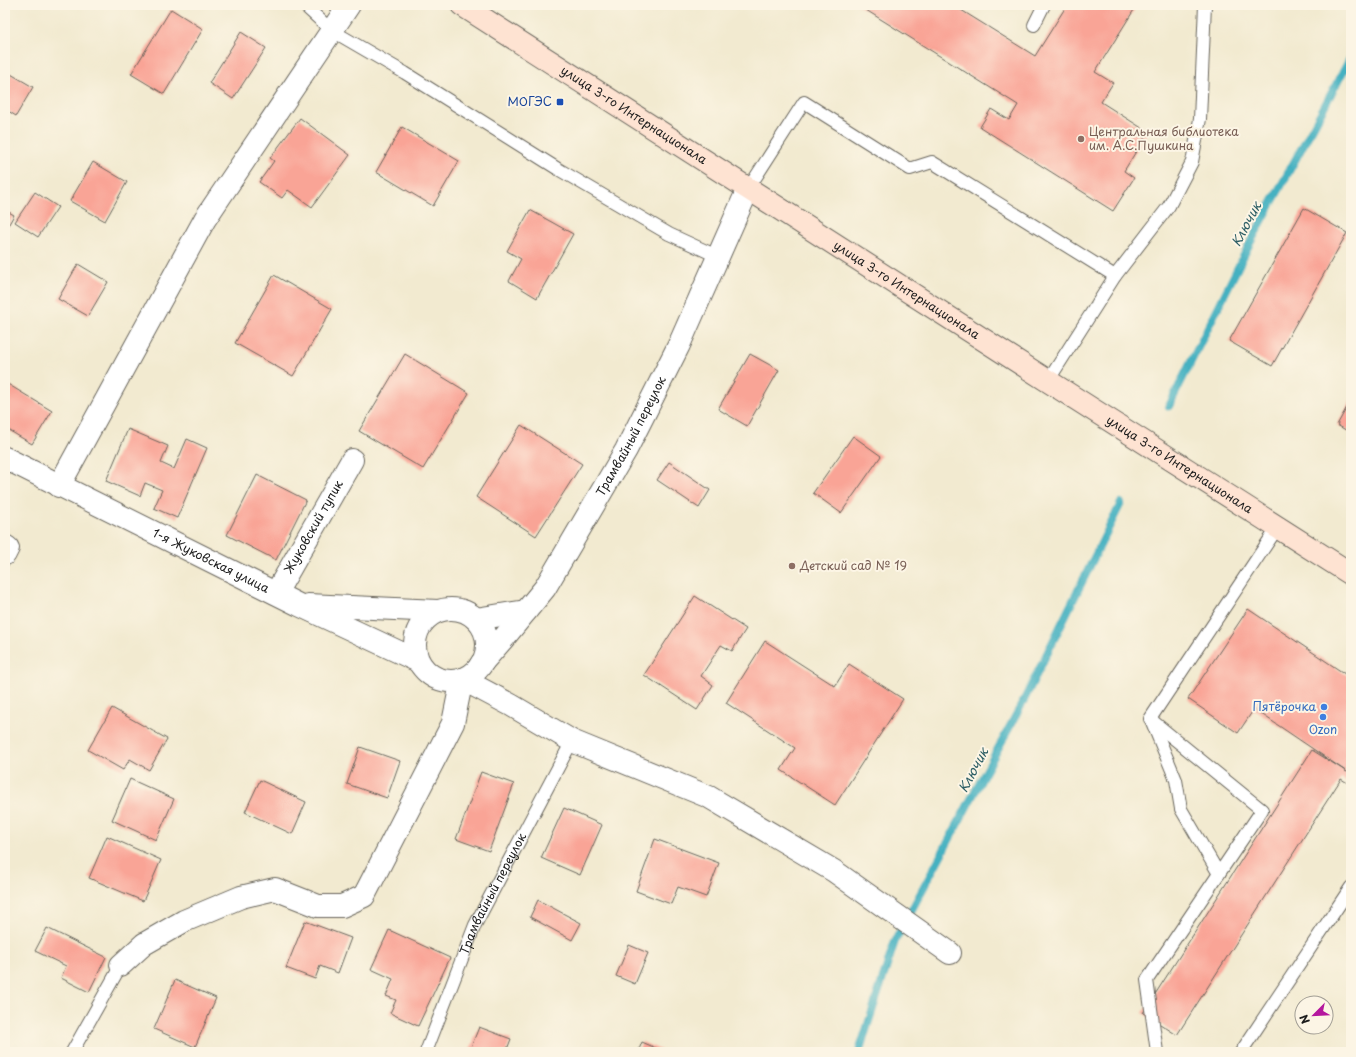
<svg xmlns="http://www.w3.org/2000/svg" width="1356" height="1057" viewBox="0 0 1356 1057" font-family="'Playpen Sans',sans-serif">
<rect width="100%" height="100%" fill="#fcf5e5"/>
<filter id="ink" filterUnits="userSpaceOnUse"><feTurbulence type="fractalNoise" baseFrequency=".025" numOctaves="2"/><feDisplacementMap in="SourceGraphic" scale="8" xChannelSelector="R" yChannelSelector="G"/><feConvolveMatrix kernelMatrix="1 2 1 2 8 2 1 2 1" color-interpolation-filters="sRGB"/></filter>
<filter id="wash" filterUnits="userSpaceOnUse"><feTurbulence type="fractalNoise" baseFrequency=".012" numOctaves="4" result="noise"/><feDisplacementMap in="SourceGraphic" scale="16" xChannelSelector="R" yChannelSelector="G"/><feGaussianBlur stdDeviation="0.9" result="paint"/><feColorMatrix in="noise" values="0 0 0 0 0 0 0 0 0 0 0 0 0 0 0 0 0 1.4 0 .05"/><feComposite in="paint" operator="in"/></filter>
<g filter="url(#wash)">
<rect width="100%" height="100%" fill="#f2ead0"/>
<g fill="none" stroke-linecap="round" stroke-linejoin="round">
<path stroke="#44b1c1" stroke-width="8" d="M1169,406l80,-161 102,-188
M859,1052l36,-111 128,-239 98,-199"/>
</g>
<g id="blocks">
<path fill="#f9a496" d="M858,5h95l82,51 32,-51h70l-42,67 18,11 -12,19 47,30 -24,39 10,7 -21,33 -133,-84 11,-18 18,11 9,-15z
M171,9l32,20 -39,65 -33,-20z
M241,32l25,16 -33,51 -24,-16z
M9,73l24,14 -17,29 -11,-7v-29z
M300,118l50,37 -38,52 -24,-17 -6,8 -23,-16 15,-21 -4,-3z
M402,127l57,34 -26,45 -57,-34z
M93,162l34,20 -22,39 -35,-20z
M35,192l23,15 -20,30 -23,-15z
M1304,208l43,25 -75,133 -43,-25z
M5,210l9,5 -9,16z
M530,210l43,24 -36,64 -28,-17 12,-22 -14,-8z
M78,264l30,18 -20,34 -30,-17z
M274,275l58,34 -39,67 -58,-33z
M405,354l64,39 -46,76 -64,-38z
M750,354l29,16 -32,56 -29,-17z
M6,383l46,28 -20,33 -27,-16z
M1351,400v33l-14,-8z
M521,425l61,39 -46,72 -60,-39z
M128,429l40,17 -7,17 13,6 13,-30 20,9 -30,70 -23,-10 8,-18 -17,-7 -5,13 -34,-15z
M853,436l28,20 -40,57 -28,-20z
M669,462l41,28 -11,18 -42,-28z
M257,475l49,25 -30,60 -49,-25z
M695,596l51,33 -14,22 -11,-6 -20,31 12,9 -16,25 -53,-35z
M1248,609l103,69v107l-10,-6 -164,256 -34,-22 169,-263 35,22 -93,-63 -16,24 -50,-34z
M765,641l70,45 14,-22 54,35 -68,106 -54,-35 14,-22 -69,-45z
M112,708l55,31 -18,31 -19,-11 -7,11 -35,-20z
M360,747l40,14 -13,37 -40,-14z
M481,772l33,12 -25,67 -33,-12z
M130,779l44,20 -18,41 -44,-20z
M260,780l46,22 -14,32 -47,-22z
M564,808l38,17 -22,50 -39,-17z
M107,836l54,24 -18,41 -54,-23z
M655,839l64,24 -13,34 -28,-10 -7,17 -35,-13z
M538,900l43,23 -9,17 -42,-23z
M305,921l46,17 -13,35 -18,-7 -5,13 -29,-11z
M47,928l59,29 -17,35 -28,-14 5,-12 -31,-15z
M389,930l61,28 -32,68 -28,-13 6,-13 -10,-4 7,-17 -22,-10z
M629,945l19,8 -13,31 -19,-8z
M175,980l41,18 -21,49 -41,-18z
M479,1027l32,12 -5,13h-37z
M642,1042l23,10h-27z"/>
</g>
</g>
<g filter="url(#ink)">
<use href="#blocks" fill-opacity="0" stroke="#67645b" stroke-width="1"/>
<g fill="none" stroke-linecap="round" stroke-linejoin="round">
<g stroke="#67645b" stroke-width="14">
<g id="service">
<path d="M304,5l27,25 74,43 153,96 111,65 50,23"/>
<path d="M1034,25l10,-20"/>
<path d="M748,189l56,-87 106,67 22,-7 183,114"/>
<path d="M1048,381l67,-105 54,-70 23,-44 8,-43 5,-114"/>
<path d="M1152,722l24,58 5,29 38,65"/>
<path d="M72,1052l49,-87"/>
<path id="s1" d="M426,1052l49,-127 97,-184"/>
<path d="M1157,1052l-10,-72 115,-170 -112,-91 128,-192"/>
<path d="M1241,1052l110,-165"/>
</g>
</g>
<g stroke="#67645b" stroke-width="24">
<g id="minor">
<path id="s2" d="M5,458l294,147 119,56"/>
<path d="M59,486l146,-267 144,-214"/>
<path d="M5,546l3,2 -3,6"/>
<path id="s3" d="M276,593l76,-133"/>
<path d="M308,605l130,6"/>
<circle cx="451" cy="645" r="36"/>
<path d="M476,619l50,-8"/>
<path id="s4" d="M481,664l22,-25 42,-51 81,-138 53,-105 69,-156"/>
<path d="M121,965l23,-21 40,-23 57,-24 34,-8 43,17h24l22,-10 89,-173 9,-44 49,26 61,36 137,56 125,74 116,82"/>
</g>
</g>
<g stroke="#67645b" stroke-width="24">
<g id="secondary">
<path id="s5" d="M462,5l586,376 303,193"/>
</g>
</g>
<use href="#service" stroke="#fff" stroke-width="12"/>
<use href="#minor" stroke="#fff" stroke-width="22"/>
<use href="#secondary" stroke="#fee3d2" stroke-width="22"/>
</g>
</g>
<rect fill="#1a4fb4" stroke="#fcf5e5" stroke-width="1.5" x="556" y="98" width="8" height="8" rx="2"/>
<g fill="#8d6e63" stroke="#fcf5e5" stroke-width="1.5">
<circle cx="1081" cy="139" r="4"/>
<circle cx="792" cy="566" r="4"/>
</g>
<g fill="#3f7fe0" stroke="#fcf5e5" stroke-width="1.5">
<circle cx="1324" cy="707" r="4"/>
<circle cx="1323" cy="717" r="4"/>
</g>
<g text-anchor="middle" stroke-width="4" stroke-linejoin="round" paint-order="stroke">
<g font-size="12" fill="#164399" stroke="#fcf5e5" text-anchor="end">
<text x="552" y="106">МОГЭС</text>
</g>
<g font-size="12" fill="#1c1c1c" stroke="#fcf5e5">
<text dy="4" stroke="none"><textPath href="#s5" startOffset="204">улица 3-го Интернационала</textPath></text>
<text dy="4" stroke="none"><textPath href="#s5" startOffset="528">улица 3-го Интернационала</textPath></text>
<text dy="4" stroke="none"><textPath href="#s4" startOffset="274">Трамвайный переулок</textPath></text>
<text dy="4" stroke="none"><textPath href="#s5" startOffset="852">улица 3-го Интернационала</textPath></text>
<text dy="4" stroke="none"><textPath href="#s3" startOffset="76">Жуковский тупик</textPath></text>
<text dy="4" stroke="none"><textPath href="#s2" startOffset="230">1-я Жуковская улица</textPath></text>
<text dy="4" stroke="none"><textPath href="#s1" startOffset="172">Трамвайный переулок</textPath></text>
</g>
<g font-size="12" fill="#785e54" stroke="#fcf5e5" text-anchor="start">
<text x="1089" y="136">Центральная библиотека<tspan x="1089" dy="14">им. А.С.Пушкина</tspan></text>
<text x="800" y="570">Детский сад № 19</text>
</g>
<g font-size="12" fill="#366cbe" stroke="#fcf5e5" text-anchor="end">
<text x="1316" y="711">Пятёрочка</text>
<text x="1323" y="734" text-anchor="middle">Ozon</text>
</g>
<g font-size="13" font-style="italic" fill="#2e5f66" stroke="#fcf5e5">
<text transform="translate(1246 224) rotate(-62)" y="5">Ключик</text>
<text transform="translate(973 770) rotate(-62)" y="5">Ключик</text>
</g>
</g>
<rect width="1356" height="1057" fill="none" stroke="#fcf5e5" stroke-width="20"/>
<g transform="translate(1314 1015) rotate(246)"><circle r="19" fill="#fcf5e5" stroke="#a29e95"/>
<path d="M0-3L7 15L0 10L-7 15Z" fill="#b5179e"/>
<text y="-6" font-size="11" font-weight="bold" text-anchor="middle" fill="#1c1c1c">N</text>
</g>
</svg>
